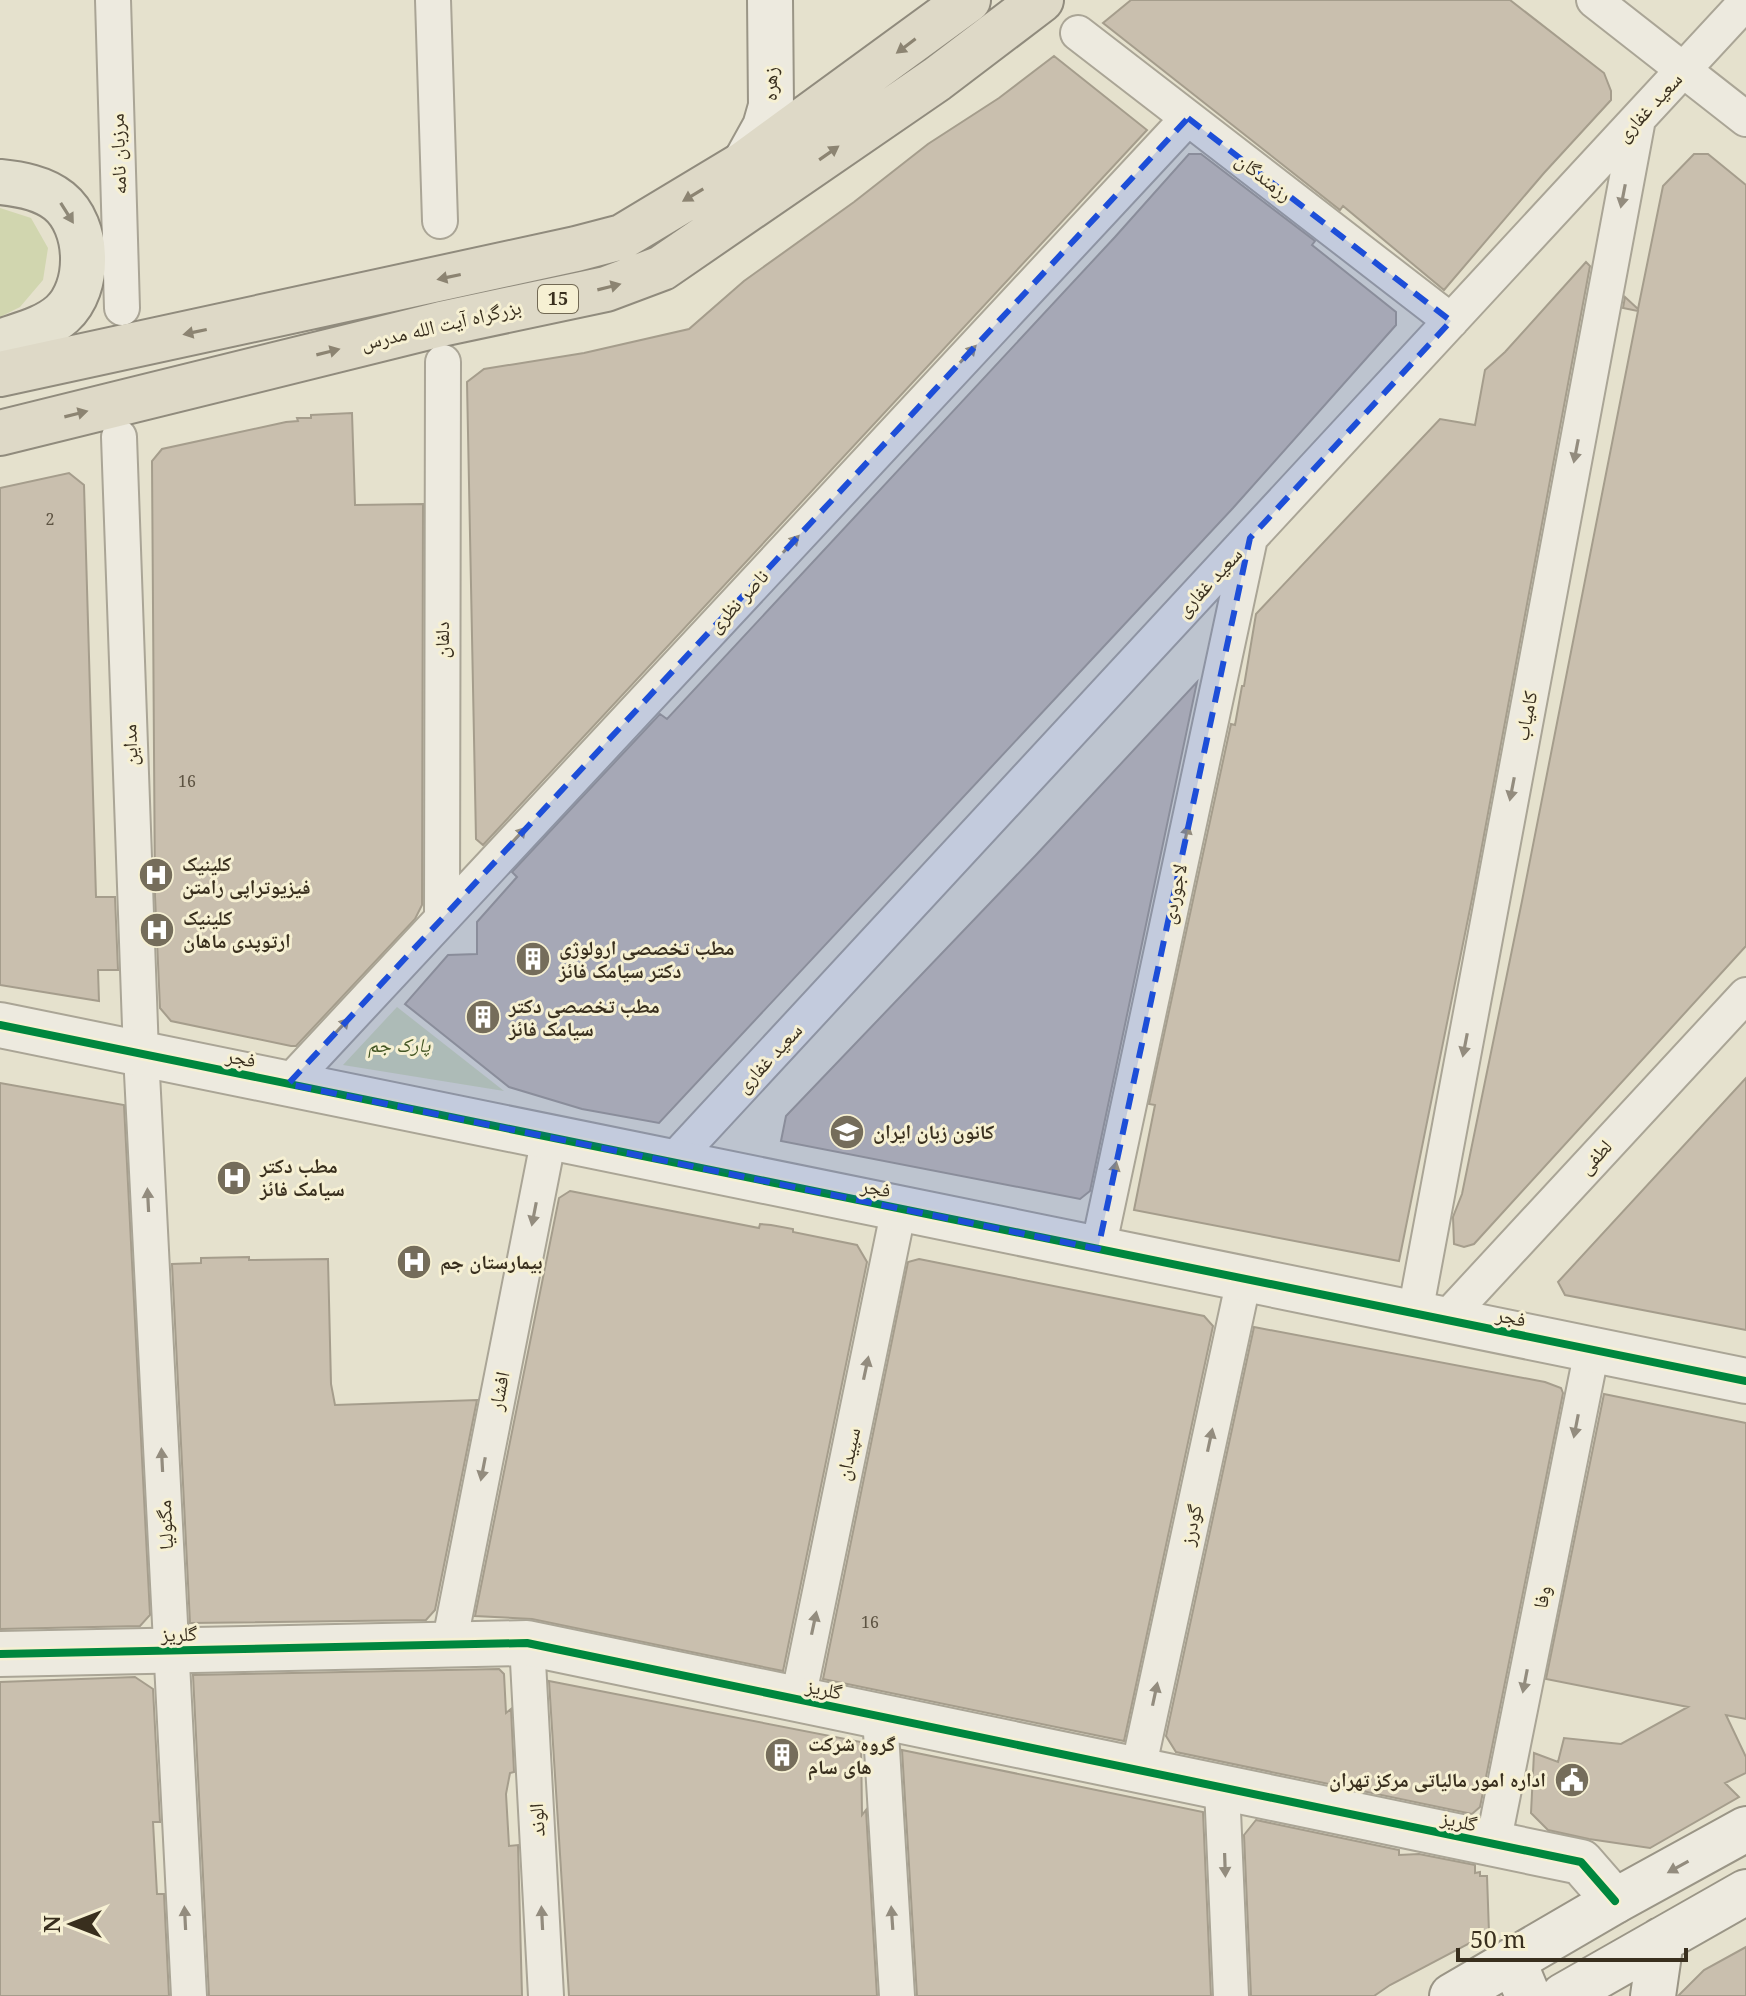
<svg xmlns="http://www.w3.org/2000/svg" width="1746" height="1996" viewBox="0 0 1746 1996" font-family="'Noto Serif','Noto Naskh Arabic',serif">
<rect width="100%" height="100%" fill="#e5e1cd"/>
<path fill="#d1d6af" d="M0,208l31,10 17,30 -5,32 -23,27 -20,10z
M397,1007l107,84 -161,-26z"/>
<path fill="#c9bfae" stroke="#a59d8c" stroke-width="2" d="M1131,0h379l94,73 7,18v9l-67,73 -100,117 -101,-84 -3,4 -237,-187z
M1054,56l93,74 -664,715 -7,-6 -9,-457 17,-13 100,-16 105,-24 55,-48 110,-79 74,-58 71,-46z
M1189,154h12l114,87 -3,4 84,67v13l-163,183 -574,615 -77,-14 -73,-22 -104,-83 43,-49 29,-1v-32l40,-45 -5,-5 148,-158 7,5 448,-482z
M1694,154h14l38,31v761l-272,298 -10,3 -10,-3 -1,-27 9,-23 60,-293 116,-590 -15,-3 2,-11 13,12 25,-123z
M1586,262l4,4 -117,628 -74,367 -265,-51 21,-105 -6,-1 82,-380 4,1 7,-39h2l12,-72 184,-195 35,6 10,-55 20,-18z
M352,413l3,92 68,-1 -1,401 -7,14 -119,127h-5l-120,-25 -11,-13 -5,-112 -3,-435 10,-12 124,-27 12,-1 -1,-3h14v-3z
M69,473l15,12 12,412h19l3,73h-20l1,31 -99,-16v-497z
M1197,682l-107,509 -10,8 -299,-58 5,-25 250,-261z
M1746,1078v252l-181,-35 -7,-13z
M0,1083l124,22 26,510 -10,11 -140,3z
M570,1191l189,37 1,-4 11,1 22,4v3l64,13 10,17 -84,409 -251,-52 -57,-3 84,-418z
M249,1257v3l79,-1 3,125 4,21 142,-5 -42,210 -9,10 -236,3 -18,-359 29,-1v-5z
M919,1259l285,57 9,10 -89,415 -301,-62 85,-417z
M1254,1327l291,55 16,6 2,5 -83,414 -8,7 -296,-62 -10,-16z
M1604,1394l142,29v296l-20,-4 20,42v16l-21,10 14,14 -89,51 -61,-9 -41,-9 -17,-17 3,-60 24,9 6,-24 57,6 67,-37 -142,-28z
M499,1669l5,5 2,39 5,-4 3,63 -4,1 -4,21 3,52 9,-1 4,151h-313l-16,-321z
M135,1677l18,12 7,133h-7l4,72h7l5,102h-169v-314z
M549,1681l312,61 1,73 4,-5 11,186h-308z
M902,1750l301,62 8,184h-294z
M1256,1820l138,29 5,1v5l20,-1 56,11v8l5,-1v4h7l2,57 -99,52 -16,11h-123l-7,-161z
M1746,1947v49h-68l26,-26z"/>
<g fill="none" stroke-linecap="round" stroke-linejoin="round">
<g stroke="#aaa596" stroke-width="38">
<path id="minor" d="M113,0l9,308
M433,0l7,221
M1594,0l152,119
M1078,33l373,288
M119,437l22,617 48,942
M442,918l1,-556
M288,1084l900,-966
M672,1162l1074,-1160
M1098,1249l152,-711
M1415,1313l223,-1194
M1445,1320l301,-325
M527,1643l19,353
M449,1645l100,-508
M798,1699l101,-491
M880,1716l17,280
M1138,1770l106,-491
M1222,1788l9,208
M1493,1844l99,-494"/>
</g>
<g stroke="#aaa596" stroke-width="48">
<path id="tertiary" d="M0,1025l1746,356
M0,1654l527,-11 1054,219 34,39"/>
</g>
<g stroke="#9a9586" stroke-width="48">
<path id="secondary" d="M745,163l20,-36 6,-21 -1,-106
M1513,1960l15,36
M1452,1996l163,-95 131,-72
M1563,1996l183,-104
M1653,1996l8,-56"/>
</g>
<g stroke="#908b7d" stroke-width="48">
<path id="primary" d="M0,182c20,2 43,6 59,19 31,25 32,87 3,113 -17,15 -40,20 -62,28"/>
</g>
<g stroke="#908b7d" stroke-width="48">
<path id="trunk" d="M0,374l576,-125 46,-12 123,-74 223,-163
M0,433l441,-109 165,-35 56,-21 275,-189 104,-79"/>
</g>
<use href="#minor" stroke="#edeadf" stroke-width="34"/>
<use href="#tertiary" stroke="#edeadf" stroke-width="44"/>
<use href="#secondary" stroke="#edeadf" stroke-width="44"/>
<use href="#primary" stroke="#e4e1d0" stroke-width="44"/>
<use href="#trunk" stroke="#ded9c7" stroke-width="44"/>
<g stroke="#f6f0d3" stroke-width="13">
<path id="cycleway" d="M0,1025l1746,356
M0,1654l527,-11 1054,219 34,39"/>
</g>
<use href="#cycleway" stroke="#00873e" stroke-width="8"/>
</g>
<defs><path id="oneway-solid" d="M-6-.8H1V-3.2L6.5 0L1 3.2V.8H-6Z" transform="scale(2)"/></defs>
<g fill="#8c8472">
<use href="#oneway-solid" transform="translate(906 46) rotate(143)"/>
<use href="#oneway-solid" transform="translate(829 153) rotate(-35)"/>
<use href="#oneway-solid" transform="translate(693 195) rotate(149)"/>
<use href="#oneway-solid" transform="translate(449 277) rotate(168)"/>
<use href="#oneway-solid" transform="translate(609 287) rotate(-14)"/>
<use href="#oneway-solid" transform="translate(195 332) rotate(168)"/>
<use href="#oneway-solid" transform="translate(328 352) rotate(-14)"/>
<use href="#oneway-solid" transform="translate(76 414) rotate(-14)"/>
</g>
<g fill="#938c7e">
<use href="#oneway-solid" transform="translate(1623 196) rotate(101)"/>
<use href="#oneway-solid" transform="translate(968 354) rotate(-47)"/>
<use href="#oneway-solid" transform="translate(1576 451) rotate(101)"/>
<use href="#oneway-solid" transform="translate(791 544) rotate(-47)"/>
<use href="#oneway-solid" transform="translate(1512 789) rotate(101)"/>
<use href="#oneway-solid" transform="translate(518 836) rotate(-47)"/>
<use href="#oneway-solid" transform="translate(1186 836) rotate(-78)"/>
<use href="#oneway-solid" transform="translate(341 1027) rotate(-47)"/>
<use href="#oneway-solid" transform="translate(1465 1045) rotate(101)"/>
<use href="#oneway-solid" transform="translate(1114 1173) rotate(-78)"/>
<use href="#oneway-solid" transform="translate(148 1200) rotate(-93)"/>
<use href="#oneway-solid" transform="translate(534 1214) rotate(101)"/>
<use href="#oneway-solid" transform="translate(866 1368) rotate(-78)"/>
<use href="#oneway-solid" transform="translate(1576 1426) rotate(101)"/>
<use href="#oneway-solid" transform="translate(1210 1440) rotate(-78)"/>
<use href="#oneway-solid" transform="translate(162 1460) rotate(-93)"/>
<use href="#oneway-solid" transform="translate(483 1469) rotate(101)"/>
<use href="#oneway-solid" transform="translate(814 1623) rotate(-78)"/>
<use href="#oneway-solid" transform="translate(1525 1681) rotate(101)"/>
<use href="#oneway-solid" transform="translate(1155 1694) rotate(-78)"/>
<use href="#oneway-solid" transform="translate(1225 1865) rotate(88)"/>
<use href="#oneway-solid" transform="translate(1678 1867) rotate(151)"/>
<use href="#oneway-solid" transform="translate(185 1918) rotate(-93)"/>
<use href="#oneway-solid" transform="translate(542 1918) rotate(-93)"/>
<use href="#oneway-solid" transform="translate(892 1918) rotate(-94)"/>
</g>
<use fill="#8e8877" href="#oneway-solid" transform="translate(67 213) rotate(58)"/>
<path fill="#1d4ed8" fill-opacity="0.2" stroke="#1d4ed8" stroke-width="6" stroke-dasharray="16 10" stroke-linejoin="round" d="M1188,118l263,203 -201,217 -152,711 -810,-165z"/>
<defs>
<g id="hospital-disc" transform="scale(1.8)"><circle r="9.5" fill="#756d5b" stroke="#f6f0d3"/><path d="M-5-5h3v3.5h4V-5h3V5h-3V1.5h-4V5h-3Z" fill="#fff"/></g>
<g id="building-disc" transform="scale(1.8)"><circle r="9.5" fill="#756d5b" stroke="#f6f0d3"/><path d="M-4-6H4V6H1V3H-1V6H-4ZM-2.5-4.3h1.7v1.8h-1.7ZM.8-4.3h1.7v1.8H.8ZM-2.5-1h1.7V.8h-1.7ZM.8-1h1.7V.8H.8Z" fill="#fff"/></g>
<g id="school-disc" transform="scale(1.8)"><circle r="9.5" fill="#756d5b" stroke="#f6f0d3"/><path d="M0-5L7-2L0 1L-7-2ZM-4 1L0 2.5L4 1V4Q0 6-4 4Z" fill="#fff"/></g>
<g id="civic-disc" transform="scale(1.8)"><circle r="9.5" fill="#756d5b" stroke="#f6f0d3"/><path d="M-.6-6.5H3V-4.5H.6V-3L4-1V1h2V6H-6V1h2V-1L-.6-3ZM-1.2 2.5V6h2.4V2.5Z" fill="#fff"/></g>
</defs>
<g fill-rule="evenodd">
<use href="#hospital-disc" x="156" y="875"/>
<use href="#hospital-disc" x="157" y="930"/>
<use href="#building-disc" x="533" y="959"/>
<use href="#building-disc" x="483" y="1017"/>
<use href="#school-disc" x="847" y="1132"/>
<use href="#hospital-disc" x="234" y="1178"/>
<use href="#hospital-disc" x="414" y="1262"/>
<use href="#building-disc" x="782" y="1755"/>
<use href="#civic-disc" x="1572" y="1780"/>
</g>
<g text-anchor="middle" stroke-width="6" stroke-linejoin="round" paint-order="stroke">
<g font-size="16" fill="#5d5342">
<text x="50" y="525">2</text>
<text x="187" y="787">16</text>
<text x="870" y="1628">16</text>
</g>
<rect fill="#f6f0d3" stroke="#726954" stroke-width="2" x="538" y="285" width="40" height="28" rx="6"/>
<g font-size="18" font-weight="bold" fill="#392f1e">
<text x="558" y="305">15</text>
</g>
<g font-size="20" fill="#392f1e" stroke="#f6f0d3">
<text transform="translate(770 84) rotate(-89)" y="7">زهره</text>
<text transform="translate(1649 107) rotate(-47)" y="7">سعید غفاری</text>
<text transform="translate(118 154) rotate(-92)" y="7">مرزبان نامه</text>
<text transform="translate(1264 177) rotate(38)" y="7">رزمندگان</text>
<text transform="translate(441 325) rotate(-13)" y="7">بزرگراه آیت الله مدرس</text>
<text transform="translate(1209 582) rotate(-47)" y="7">سعید غفاری</text>
<text transform="translate(738 601) rotate(-47)" y="7">ناصر نظری</text>
<text transform="translate(442 640) rotate(-90)" y="7">دلفان</text>
<text transform="translate(1526 716) rotate(-79)" y="7">کامیاب</text>
<text transform="translate(130 745) rotate(-92)" y="7">مداین</text>
<text transform="translate(1174 894) rotate(-78)" y="7">لاجوردی</text>
<text transform="translate(241 1058) rotate(11)" y="7">فجر</text>
<text transform="translate(769 1058) rotate(-47)" y="7">سعید غفاری</text>
<text transform="translate(1595 1157) rotate(-47)" y="7">لطفی</text>
<text transform="translate(876 1188) rotate(11)" y="7">فجر</text>
<text transform="translate(1511 1317) rotate(12)" y="7">فجر</text>
<text transform="translate(499 1391) rotate(-79)" y="7">افشار</text>
<text transform="translate(848 1454) rotate(-78)" y="7">سپیدان</text>
<text transform="translate(165 1525) rotate(-93)" y="7">مگنولیا</text>
<text transform="translate(1191 1525) rotate(-78)" y="7">گودرز</text>
<text transform="translate(1542 1597) rotate(-79)" y="7">وفا</text>
<text transform="translate(179 1634) rotate(-1)" y="7">گلریز</text>
<text transform="translate(824 1689) rotate(12)" y="7">گلریز</text>
<text transform="translate(537 1820) rotate(-93)" y="7">الوند</text>
<text transform="translate(1459 1821) rotate(12)" y="7">گلریز</text>
</g>
<g font-size="20" font-weight="bold" fill="#392f1e" stroke="#f6f0d3" text-anchor="start">
<text x="182" y="871">کلینیک<tspan x="182" dy="23">فیزیوتراپی رامتن</tspan></text>
<text x="183" y="925">کلینیک<tspan x="183" dy="23">ارتوپدی ماهان</tspan></text>
<text x="559" y="955">مطب تخصصی ارولوژی<tspan x="559" dy="23">دکتر سیامک فائز</tspan></text>
<text x="509" y="1013">مطب تخصصی دکتر<tspan x="509" dy="23">سیامک فائز</tspan></text>
<text x="873" y="1139">کانون زبان ایران</text>
<text x="260" y="1173">مطب دکتر<tspan x="260" dy="23">سیامک فائز</tspan></text>
<text x="440" y="1269">بیمارستان جم</text>
<text x="808" y="1751">گروه شرکت<tspan x="808" dy="23">های سام</tspan></text>
<text x="1546" y="1787" text-anchor="end">اداره امور مالیاتی مرکز تهران</text>
</g>
<g font-size="20" font-style="italic" fill="#435624" stroke="#f6f0d3">
<text x="399" y="1052">پارک جم</text>
</g>
</g>
<g transform="translate(72 1924) rotate(270)" stroke="#f6f0d3" stroke-width="6" paint-order="stroke">
<path d="M0-6L14 30L0 20L-14 30Z" fill="#392f1e"/>
<text y="-12" font-size="22" font-weight="bold" text-anchor="middle" fill="#392f1e">N</text>
</g>
<path d="M1458 1948v12h228v-12" fill="none" stroke="#392f1e" stroke-width="4"/>
<text x="1470" y="1948" font-size="24" fill="#392f1e" stroke="#f6f0d3" stroke-width="6" paint-order="stroke">50 m</text>
</svg>
